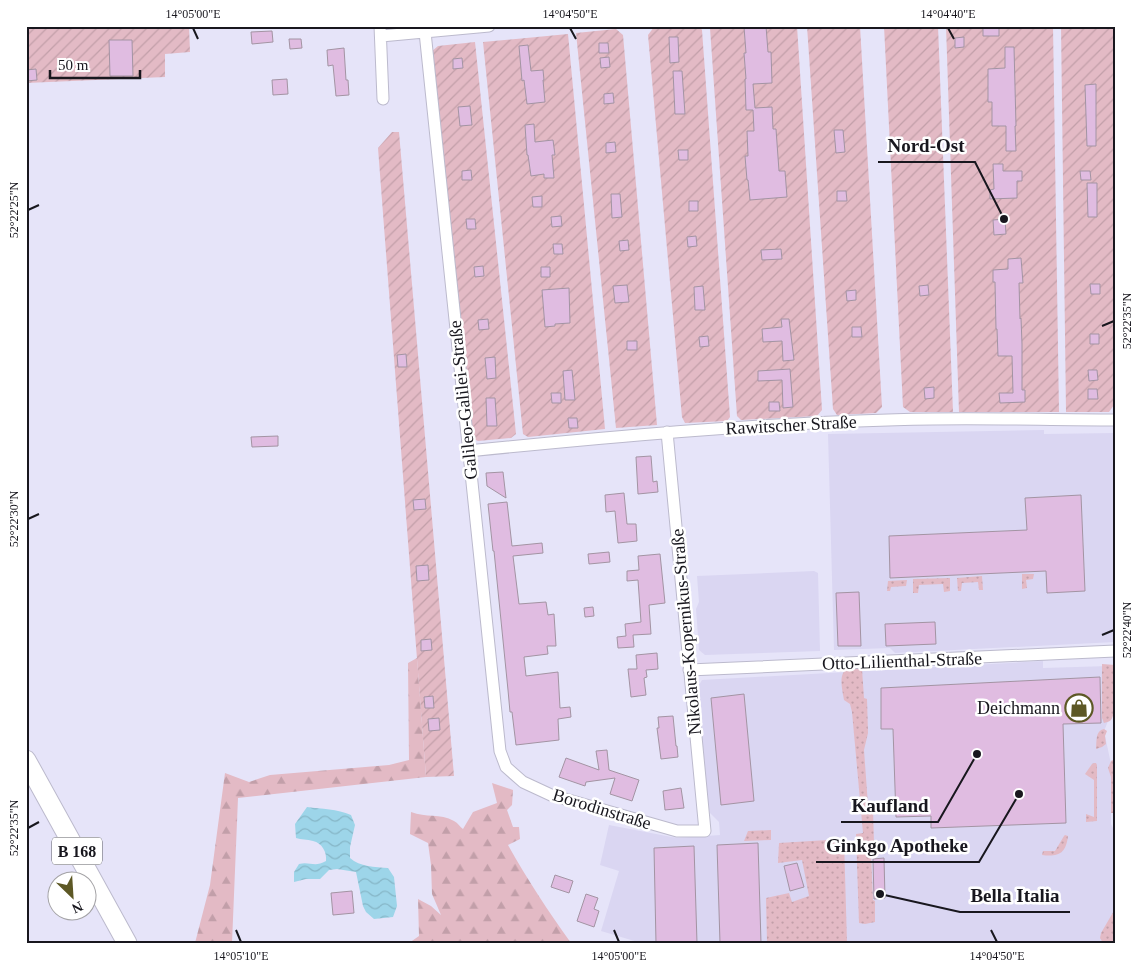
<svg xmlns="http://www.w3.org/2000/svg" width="1141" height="969" viewBox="0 0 1141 969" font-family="Georgia,serif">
<defs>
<pattern id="grass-dots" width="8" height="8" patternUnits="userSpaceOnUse" patternTransform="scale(1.25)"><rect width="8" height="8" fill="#e3bac5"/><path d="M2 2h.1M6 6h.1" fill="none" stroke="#c29fa9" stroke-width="1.8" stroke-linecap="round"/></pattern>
<pattern id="forest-firs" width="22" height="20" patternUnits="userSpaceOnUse" patternTransform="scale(1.25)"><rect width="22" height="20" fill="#e3bac5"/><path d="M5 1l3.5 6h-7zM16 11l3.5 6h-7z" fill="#c29fa9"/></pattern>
<pattern id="garden-furrows" width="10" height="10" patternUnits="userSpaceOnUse" patternTransform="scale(1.25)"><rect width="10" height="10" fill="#e3bac5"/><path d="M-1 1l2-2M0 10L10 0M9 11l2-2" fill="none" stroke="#c29fa9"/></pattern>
<pattern id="water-waves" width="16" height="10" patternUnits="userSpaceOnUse" patternTransform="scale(1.25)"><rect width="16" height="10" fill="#9dd5e9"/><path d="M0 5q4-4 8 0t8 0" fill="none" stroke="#86b6c7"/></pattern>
</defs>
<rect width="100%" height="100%" fill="#e6e4f9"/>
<path fill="#dad6f2" d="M1044,430v4l71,-1v209l-220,11 -5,-5 -56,2 -6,-216z
M814,571l4,2 2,78 -115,4 -6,-5 -3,-41 3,-7 -2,-26z
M1043,661v7l66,-2 6,29 -2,14 -9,22 7,33v60l4,8v111h-474l-40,-12 18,-60 -19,-6 9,-40 68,13 43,-3 -1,-13 -9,-9 -2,-8 -10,-118 4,-7z"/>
<path fill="url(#grass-dots)" d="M1022,574h12l-1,5 -7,1 1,8 -5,1z
M982,576l1,14h-4l-1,-8 -16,1 -1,8h-3l-1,-13z
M950,578v13l-6,1 -1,-8 -24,1 -1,8h-5v-14z
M907,580l-1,6 -15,1 -1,4h-3l1,-10z
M1102,664l13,1c0,9 2,49 -4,55 -2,2 -5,2 -7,3l-2,-5z
M861,668l1,1 2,29 3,1 1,34 -4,17 4,55 5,5 1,33 6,9 -9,1 2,47 2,1v21l-10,2 -6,-1 -3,-89 7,-1 -11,-121 -2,-8 -6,-4c-1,-8 -7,-27 4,-31 3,-1 9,-1 13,-1z
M1104,729l3,2 -2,5 1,8 -4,3 -6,2c1,-8 -1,-18 8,-20z
M1115,759v54h-4v-36l-3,-9 3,-7z
M1094,763h2l1,2v56l-11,1v-8l8,3v-37l-9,-6 7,-10z
M771,830v10l-27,1 4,-10z
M1065,835l3,1c-2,18 -10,21 -26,19l1,-4h12l9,-15z
M844,839l3,104h-80l-1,-45 23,-5 3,9 17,-6 -7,-36 -24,3 1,-20z
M1115,909v34h-12l-3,-5 1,-5z"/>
<path fill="url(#forest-firs)" d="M417,658l9,119 -188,21 -6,145h-37l15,-58 15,-112 24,9 21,-7 119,-10 20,-5 -1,-97z
M492,783l21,7 -1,15 -5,5 6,17h6l1,12 -12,6c19,34 40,66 63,98h-162l10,-7 -1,-37 13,7 10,9 -9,-21 -1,-29 -3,-22 -18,-9 1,-22c15,6 29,1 43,9 4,2 6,6 9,8l10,-17 24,-9z"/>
<path fill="url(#garden-furrows)" d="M26,26h163l1,26 -25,2v23l-139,6z
M699,26l3,4 28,387 -3,4 -42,2 -3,-6 -34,-382 6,-8z
M711,26h86l25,384 -5,6 -76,4 -4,-4 -27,-388z
M807,26h53l22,381 -6,6 -39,2 -4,-6z
M884,26h54l15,386h-43l-7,-5z
M946,26h107l6,386h-100z
M1061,26h53v379l-5,7h-43z
M616,29l7,6 34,390 -41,3 -40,-395z
M568,34l37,395 -77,8 -5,-3 -40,-392z
M475,42l41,392 -5,4 -33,3 -6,-3 -41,-386 7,-6z
M392,132h7l55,644 -28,1 -48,-629z"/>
<path fill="url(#water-waves)" d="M307,807c15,2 30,2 44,8l4,10 -5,22v11c10,9 25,9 38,10l6,9 3,29 -4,11 -19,2 -8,-7 -3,-6 -7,-34 -19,-3 -8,1 -9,9h-14l-12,3v-10l5,-8c11,-3 15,4 27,-3 1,-9 -4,-18 -13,-20 -6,-2 -12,-1 -17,-3l-1,-14z"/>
<path fill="#e0bce1" stroke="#a394a3" d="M753,26h13l2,26h3l1,31 -19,1 2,24 17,-1 1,22h3l3,42h6l2,26 -37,3 -2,-20h-1l-2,-24h3l-1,-25h7l-1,-21h-7l-1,-31h1l-2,-26h2l-2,-26z
M983,26h16v10h-16z
M272,31l1,11 -21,2 -1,-12z
M669,37h9l1,25 -9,1z
M964,37v10l-9,1v-10z
M289,39h12l1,9 -12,1z
M109,40h23l1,36h-23z
M599,43h9l1,10h-10z
M528,45l3,26 12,-1 1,10h-1l2,22 -18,2 -3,-24 -2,1 -3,-35z
M1005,47h9l2,79h-1l1,25h-10v-25h-14v-24h-4v-33l17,-1z
M344,48l2,32h2l1,15 -13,1 -3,-31 -5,1 -1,-16z
M609,57l1,10 -9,1 -1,-10z
M462,58l1,10 -10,1v-10z
M36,69l1,11 -11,1v-11z
M673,71h9l3,43h-10z
M287,79l1,15 -15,1 -1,-15z
M1096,84v62h-9l-2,-61z
M613,93l1,10 -10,1v-10z
M470,106l2,19 -12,1 -2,-19z
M534,124l1,18 18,-2 2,15h-3l2,23h-10v-4l-13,2 -3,-21h-1l-2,-30z
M834,130h9l2,22 -9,1z
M615,142l1,10 -10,1v-10z
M678,150h10v10h-9z
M993,164h10v7h19v10h-5v17l-27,1v-9l4,-1z
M471,170l1,10h-10v-9z
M1080,171h10l1,9h-10z
M1087,183h10v34h-9z
M837,191h9l1,10h-10z
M611,194h9l2,23 -10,1z
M542,196v11h-9l-1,-10z
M689,201h9v10h-9z
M561,216l1,10 -10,1 -1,-10z
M466,219h9l1,10h-9z
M1005,219l1,15 -12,1 -1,-15z
M696,236l1,10 -9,1 -1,-10z
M628,240l1,10 -9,1 -1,-10z
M553,244h9l1,10h-9z
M781,249l1,10 -20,1 -1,-10z
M1021,258l2,25h-4l1,36 1,-1 1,26v46h3v12l-25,1 -1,-10h14l-1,-37h-14l-1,-27h-1l-1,-47h-2v-12l15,-1v-10z
M483,266l1,10 -9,1 -1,-10z
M541,267h9v10h-9z
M1090,284h10v10h-9z
M627,285l2,17 -14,1 -2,-17z
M928,285l1,10 -9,1 -1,-10z
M703,286l2,24h-10l-1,-23z
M569,288l1,35 -15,1v2l-10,1 -3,-37z
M856,290v10l-9,1 -1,-10z
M488,319l1,10 -10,1 -1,-10z
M781,319h8l5,41 -11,1 -1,-20 -19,1 -1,-13 20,-2z
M852,327h9l1,10h-10z
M1090,334h9v10h-9z
M708,336l1,10 -9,1 -1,-10z
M627,341h10v9h-10z
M406,354l1,13h-9l-1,-12z
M495,357l1,21 -9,1 -2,-21z
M790,369l3,38 -10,1 -1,-28 -24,1v-10z
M572,370l3,30h-10l-2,-29z
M1088,370h9l1,10 -9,1z
M934,387v11l-9,1 -1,-11z
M1088,389h9l1,10h-10z
M551,393h10v10h-9z
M486,398h9l2,28h-10z
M769,402h10l1,9h-11z
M568,418h9l1,10h-9z
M278,436v10l-26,1 -1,-10z
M651,456l2,26 4,-1 1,11 -20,2 -2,-37z
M503,472l3,26 -19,-12 -1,-13z
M624,493l3,31h9l1,17 -19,2 -3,-32 -9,1 -1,-17z
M1081,495l4,96 -38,2 -1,-22 -156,7 -1,-42 138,-6 -2,-32z
M425,499l1,10 -12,1 -1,-10z
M507,502l5,44 30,-3 1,10 -30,3 6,48 27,-2 2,13 6,-1 2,32h-9l1,8 -24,3 2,19 32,-4 2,36 10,-1 1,10 -13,2 1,21 -43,5 -4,-33h-2l-2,-22 -14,-139h-1l-5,-47z
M609,552l1,10 -21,2 -1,-10z
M660,554l5,49 -16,2 2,29 -18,1 1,12 -16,1 -1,-11 9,-1 -1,-12 16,-2 -3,-42 -11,1v-10l12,-1 -1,-14z
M428,565l1,15 -12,1 -1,-15z
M859,592l2,54h-23l-2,-53z
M593,607l1,9 -9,1 -1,-9z
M935,622l1,22 -50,2 -1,-22z
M431,639l1,11 -11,1v-11z
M657,653l1,16 -12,1 1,7 -3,1 2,17 -15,2 -3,-28h9l-1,-14z
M1100,677l1,46 -38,1 3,99 -135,5v-12l-35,1 -3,-88h-12v-41z
M744,694l10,107 -33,4 -10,-107z
M433,696l1,12h-9l-1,-11z
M673,716l3,30h1l1,11 -17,2 -4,-31h2l-1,-11z
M439,718l1,12 -11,1 -1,-12z
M607,750l2,20 30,10 -7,21 -22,-7 5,-16 -29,4 -1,4 -26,-9 7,-19 33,12 -3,-19z
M681,788l3,20 -19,2 -2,-19z
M758,843l3,100h-41l-3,-98z
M694,846l3,97h-41l-2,-95z
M884,858l1,40 -11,1 -1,-40z
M797,863l7,24 -14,4 -6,-25z
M555,875l18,6 -4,12 -18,-6z
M352,891l2,22 -21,2 -2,-22z
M586,894l12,4 -4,11 5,2 -5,16 -17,-6z"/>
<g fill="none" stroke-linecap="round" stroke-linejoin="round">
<g stroke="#bcbacd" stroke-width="13">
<path id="street" d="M380,26l3,73
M425,32l75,719 6,16 17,15 28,13 126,36h28l-38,-399
M381,36l108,-10
M468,451c140,-14 279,-27 420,-31 75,-3 151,0 227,0
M689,670l426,-19"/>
</g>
<g stroke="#bcbacd" stroke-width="21">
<path id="primary" d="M26,760l101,183"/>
</g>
<use href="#street" stroke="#fff" stroke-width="11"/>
<use href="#primary" stroke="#fff" stroke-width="19"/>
</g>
<path fill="none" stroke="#18171e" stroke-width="2" d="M193,28l5,11M570,28l6,11M948,28l6,11M28,210l11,-5M1102,326l12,-5M28,519l11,-5M1102,635l12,-5M28,828l11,-6M236,930l5,12M614,930l5,12M991,930l6,12"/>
<defs>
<g id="shop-ring" transform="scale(1.4375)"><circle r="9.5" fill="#fff" stroke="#5d5825" stroke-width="1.5"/><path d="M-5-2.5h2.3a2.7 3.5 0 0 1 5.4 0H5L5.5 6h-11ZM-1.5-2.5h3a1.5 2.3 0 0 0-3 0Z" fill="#5d5825"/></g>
</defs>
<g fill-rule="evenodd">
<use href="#shop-ring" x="1079" y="708"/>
</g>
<g text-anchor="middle" stroke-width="5" stroke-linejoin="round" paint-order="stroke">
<rect fill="#fff" stroke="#5d5d62" stroke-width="1" x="52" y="837.5" width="50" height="27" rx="4"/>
<g font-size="16" font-weight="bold" fill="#18171e">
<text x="77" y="857">B 168</text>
</g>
<g font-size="18" fill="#18171e" stroke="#fff">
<text transform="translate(463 400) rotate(-96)" y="6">Galileo-Galilei-Straße</text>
<text transform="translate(791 425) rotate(-3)" y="6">Rawitscher Straße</text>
<text transform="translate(686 632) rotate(-95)" y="6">Nikolaus-Kopernikus-Straße</text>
<text transform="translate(902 661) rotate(-2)" y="6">Otto-Lilienthal-Straße</text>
<text transform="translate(602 809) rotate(17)" y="6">Borodinstraße</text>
</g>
<g font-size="18" fill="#18171e" stroke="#fff" text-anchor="end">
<text x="1060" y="714">Deichmann</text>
</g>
</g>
<path fill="none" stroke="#18171e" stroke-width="2" d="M1004 219L975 162H878M977 754L938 822H841M1019 794L979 862H816M880 894L960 912H1070"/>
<g fill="#18171e" stroke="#fff" stroke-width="2">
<circle cx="1004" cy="219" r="5"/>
<circle cx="977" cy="754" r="5"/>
<circle cx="1019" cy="794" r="5"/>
<circle cx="880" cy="894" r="5"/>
</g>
<g font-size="19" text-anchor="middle" font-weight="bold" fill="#18171e" stroke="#fff" stroke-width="5" stroke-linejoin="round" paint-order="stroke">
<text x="926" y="152">Nord-Ost</text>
<text x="890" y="812">Kaufland</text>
<text x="897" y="852">Ginkgo Apotheke</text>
<text x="1015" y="902">Bella Italia</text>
</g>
<rect width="1141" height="969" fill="none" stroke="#ffffff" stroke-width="55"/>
<g transform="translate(72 896) rotate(155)"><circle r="24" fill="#ffffff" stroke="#a3a2a5"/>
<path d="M0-4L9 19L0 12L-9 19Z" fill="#5d5825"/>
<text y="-8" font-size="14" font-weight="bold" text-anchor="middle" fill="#18171e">N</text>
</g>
<path d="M50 70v8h90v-8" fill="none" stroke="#18171e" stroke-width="2.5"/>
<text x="58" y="70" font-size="15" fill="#18171e" stroke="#ffffff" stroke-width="4" paint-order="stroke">50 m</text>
<rect x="28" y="28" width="1086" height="914" fill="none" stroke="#18171e" stroke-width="2"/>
<g font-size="12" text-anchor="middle" fill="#18171e">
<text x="193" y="18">14°05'00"E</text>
<text x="570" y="18">14°04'50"E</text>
<text x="948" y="18">14°04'40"E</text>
<text transform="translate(14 210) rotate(-90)" y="4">52°22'25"N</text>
<text transform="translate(1127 321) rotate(-90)" y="4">52°22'35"N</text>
<text transform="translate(14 519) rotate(-90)" y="4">52°22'30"N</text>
<text transform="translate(1127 630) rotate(-90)" y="4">52°22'40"N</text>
<text transform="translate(14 828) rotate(-90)" y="4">52°22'35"N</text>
<text x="241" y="960">14°05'10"E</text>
<text x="619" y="960">14°05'00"E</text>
<text x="997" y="960">14°04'50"E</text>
</g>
</svg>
